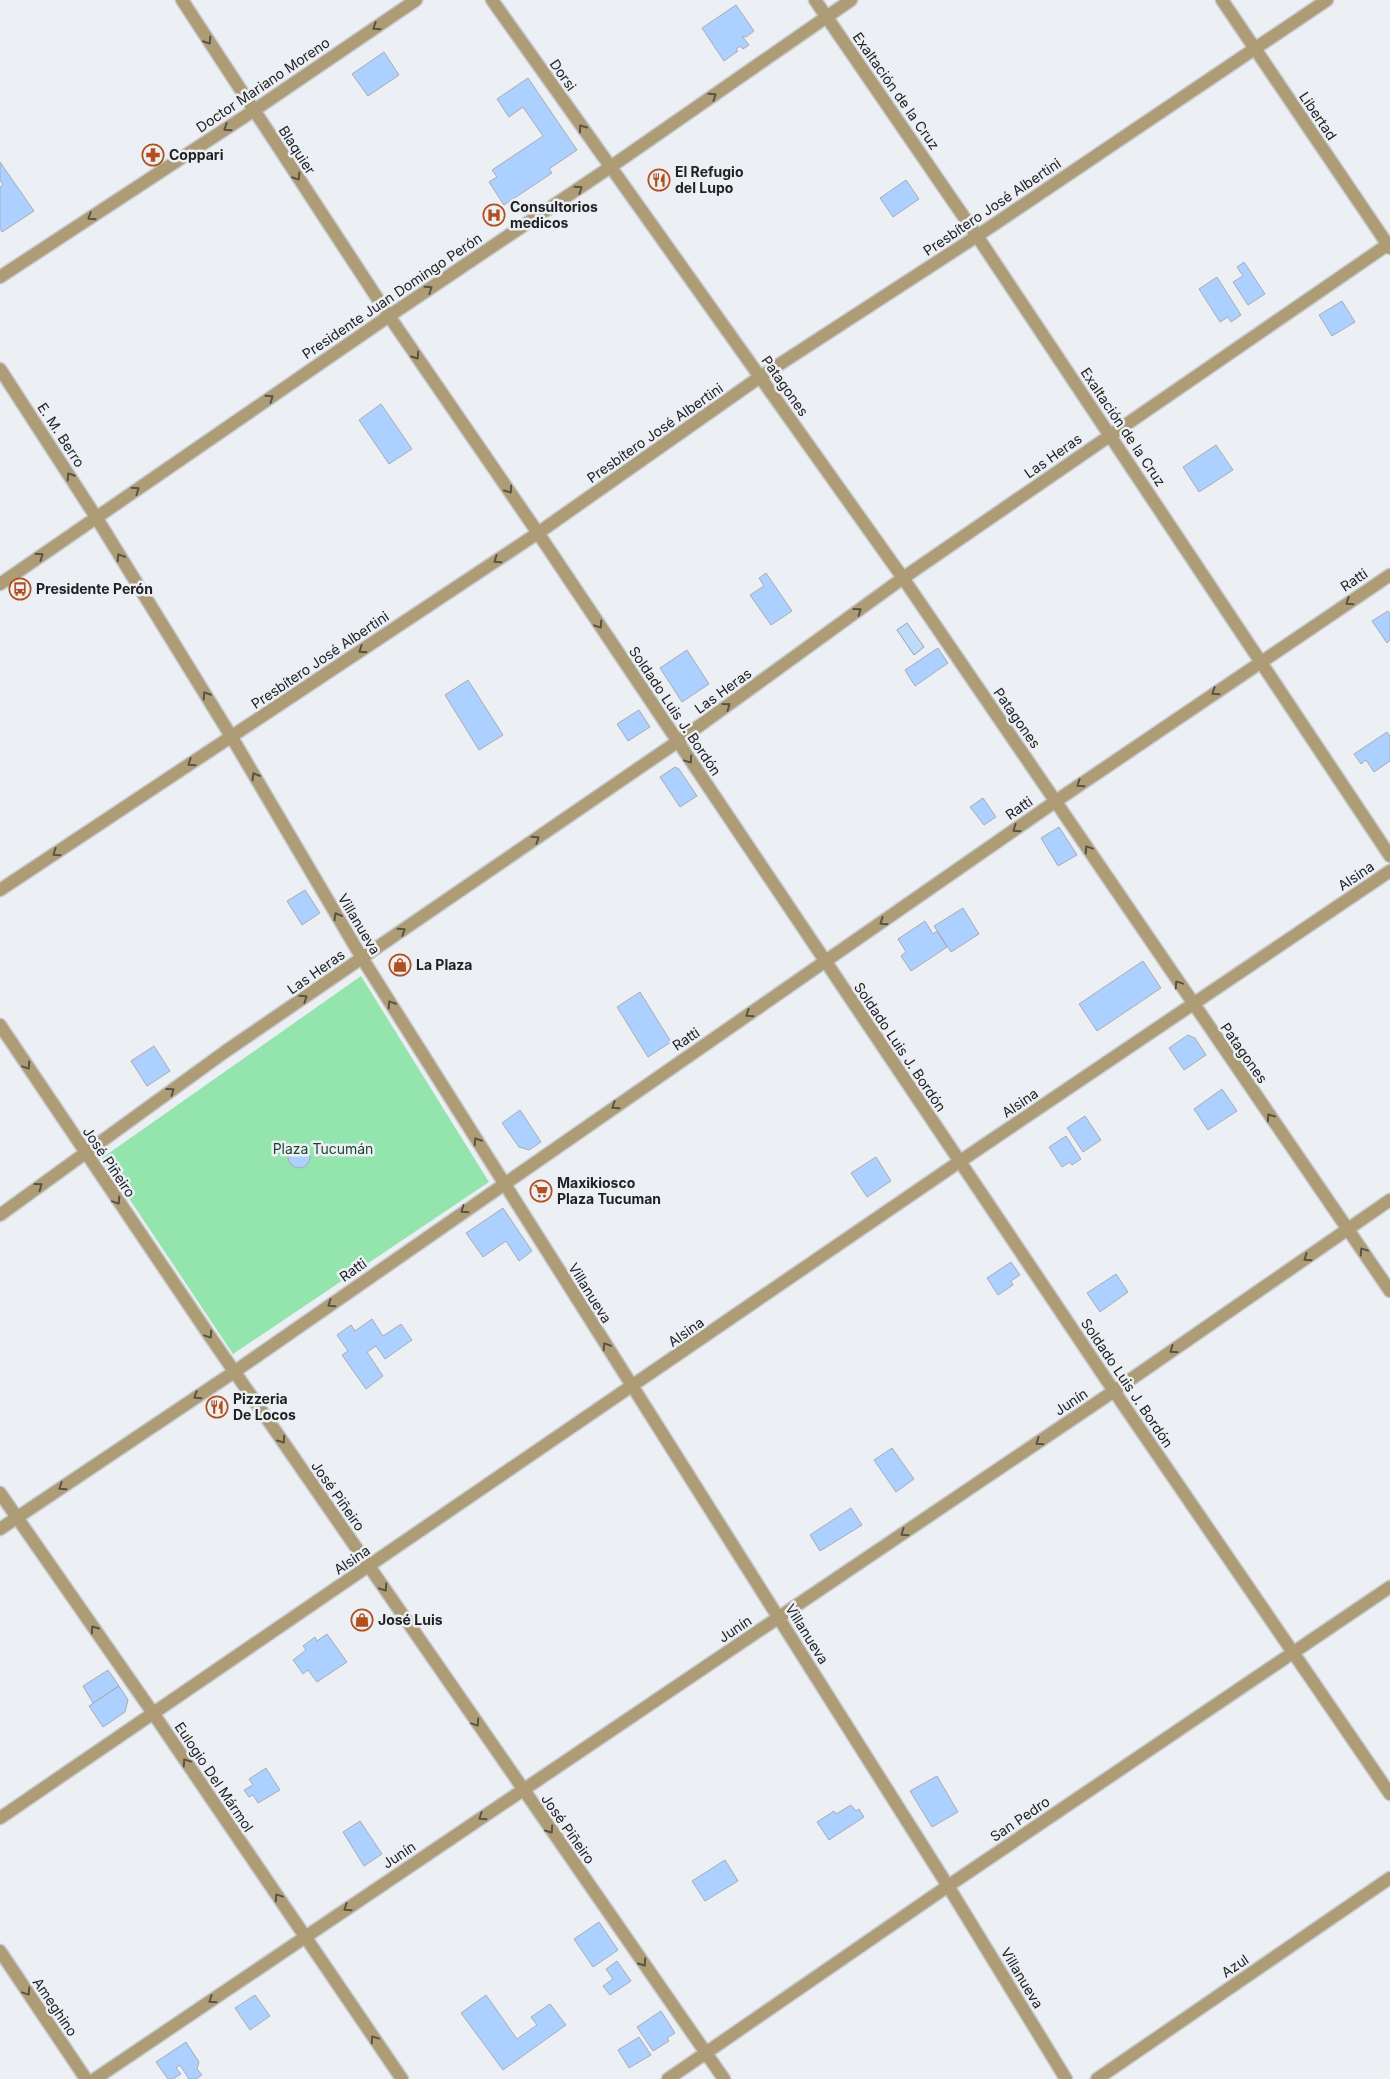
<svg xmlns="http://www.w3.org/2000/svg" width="1390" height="2079" viewBox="0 0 1390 2079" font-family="Inter,sans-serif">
<rect width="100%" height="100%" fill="#ecf0f5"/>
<path fill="#94e4ae" d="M361,976l128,206 -256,172 -131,-196z"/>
<path fill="#bfdbf9" stroke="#90a4b9" d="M907,623l17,24 -10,8 -17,-25z"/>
<path fill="#acd0ff" stroke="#a9acb1" d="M736,5l18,26 -8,6 -4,-1 7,9 -6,4 -2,-3 -5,3 2,2 -14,10 -22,-33z
M384,52l15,23 -31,21 -16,-22z
M528,78l49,72 -28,19 3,4 -48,32 -15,-23 8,-5 -5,-7 51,-34 -20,-29 -14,10 -12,-18z
M0,162l34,49 -32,21 -2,-4v-41l3,-2 -3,-5z
M906,180l13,19 -26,18 -13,-19z
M1244,262l21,32 -17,11 -15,-23 10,-6 -6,-9z
M1217,277l24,38 -10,7 -3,-5 -8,5 -21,-33z
M1342,301l13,21 -23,14 -13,-21z
M381,404l31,45 -23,15 -30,-44z
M1216,445l17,25 -34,22 -16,-25z
M766,573l26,38 -21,14 -21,-30 14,-9 -5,-8z
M1388,611l2,3v26l-3,3 -15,-22z
M938,648l10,15 -33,23 -10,-16z
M687,650l22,34 -27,18 -22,-34z
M468,680l35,55 -24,15 -34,-55z
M639,710l11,17 -22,14 -11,-17z
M1387,732l3,4v25l-16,11 -8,-12 -5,4 -7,-10z
M675,767l4,2 18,27 -17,11 -20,-30z
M983,798l13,19 -12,8 -14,-18z
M1059,827l18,28 -19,11 -17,-28z
M305,890l15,23 -18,12 -15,-24z
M963,908l16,26 -28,18 -17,-26z
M925,921l8,13 4,-3 10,16 -36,24 -10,-15 5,-4 -8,-13z
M1143,961l18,27 -64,43 -18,-27z
M640,992l31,50 -23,15 -31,-50z
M1188,1035l7,3 11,17 -22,15 -15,-22z
M154,1046l16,25 -23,15 -16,-25z
M1222,1089l15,22 -29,19 -14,-21z
M520,1110l21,32 -12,8 -10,-3 -17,-24z
M1085,1116l16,24 -18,12 -16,-24z
M1066,1136l15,23 -9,6 -2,-3 -8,5 -13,-20z
M288 1157a11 11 0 1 1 22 0a11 11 0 1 1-22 0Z
M876,1157l15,24 -24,16 -16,-24z
M503,1208l29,43 -13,10 -13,-20 -23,16 -17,-24z
M1011,1262l9,13 -9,6 2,4 -15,10 -11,-17z
M1116,1274l12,18 -28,20 -13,-19z
M372,1319l11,17 18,-12 11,16 -27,19 -9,-13 -9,6 16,24 -17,13 -24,-34 6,-4 -11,-16 14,-10 4,6z
M892,1448l22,31 -18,13 -22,-32z
M851,1508l11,17 -42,26 -10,-16z
M327,1634l20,28 -30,20 -9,-12 -5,4 -10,-14 13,-10 -3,-4 12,-9 2,4z
M108,1670l11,16 -26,17 -10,-17z
M119,1686l9,14 -3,12 -22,15 -14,-21z
M266,1768l14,22 -22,13 -5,-8 -4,2 -5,-7 9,-5 -4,-6z
M937,1776l21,36 -26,15 -22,-36z
M851,1805l5,6 3,-2 5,8 -35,23 -12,-18 17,-11 2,3z
M360,1821l22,33 -18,12 -21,-34z
M725,1860l13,21 -33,20 -13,-20z
M599,1922l19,28 -25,17 -19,-28z
M617,1961l14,20 -21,14 -7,-9 10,-7 -7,-10z
M255,1995l15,21 -20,14 -15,-22z
M486,1995l31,44 20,-14 -6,-8 19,-13 16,21 -63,45 -42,-57z
M661,2011l14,22 -8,5 2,3 -16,10 -16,-24z
M639,2037l12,18 -22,13 -11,-18z
M186,2042l13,20 -2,7 5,6 -6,4h-7l-9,-14 -4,3 5,6 -8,5h-5l-12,-17z"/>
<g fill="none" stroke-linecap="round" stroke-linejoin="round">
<g stroke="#c7cbcf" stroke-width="15">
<path id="street" d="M182,0l207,316 149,217 576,858 276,403
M492,0l411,578 487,713
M815,0l162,236 413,620
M1222,0l168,248
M0,277l253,-166 163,-111
M0,369l96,148 135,219 131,222 586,928 118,193
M0,584l389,-268 220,-148 242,-168
M0,890l538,-357 222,-156 217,-141 350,-236
M0,1025l209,310 515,744
M0,1215l226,-164 451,-309 226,-164 487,-335
M0,1493l153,220 249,366
M0,1529l234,-157 822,-571 334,-226
M0,1818l959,-656 431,-291
M0,1951l86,128
M95,2079l1019,-688 276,-191
M668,2079l280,-193 442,-299
M1097,2079l293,-201"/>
</g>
<use href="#street" stroke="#ad9c75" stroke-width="12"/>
</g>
<defs><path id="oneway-chevron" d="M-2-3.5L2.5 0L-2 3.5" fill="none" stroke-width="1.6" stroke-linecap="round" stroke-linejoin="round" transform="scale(1.25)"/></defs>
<g stroke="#595344">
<use href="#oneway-chevron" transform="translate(376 27) rotate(146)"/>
<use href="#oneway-chevron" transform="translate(208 41) rotate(57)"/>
<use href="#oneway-chevron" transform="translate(713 96) rotate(-35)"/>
<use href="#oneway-chevron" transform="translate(227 128) rotate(147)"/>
<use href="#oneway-chevron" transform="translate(582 128) rotate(-125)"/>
<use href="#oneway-chevron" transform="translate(297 177) rotate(57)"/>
<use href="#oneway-chevron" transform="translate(579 189) rotate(-34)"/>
<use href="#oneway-chevron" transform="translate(91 217) rotate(147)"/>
<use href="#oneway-chevron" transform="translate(429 289) rotate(-34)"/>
<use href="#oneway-chevron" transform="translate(416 356) rotate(55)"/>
<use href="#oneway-chevron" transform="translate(270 398) rotate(-35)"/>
<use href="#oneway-chevron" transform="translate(70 476) rotate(-123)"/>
<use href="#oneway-chevron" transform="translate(136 490) rotate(-35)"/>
<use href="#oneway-chevron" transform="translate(509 490) rotate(55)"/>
<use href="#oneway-chevron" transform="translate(40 556) rotate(-35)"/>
<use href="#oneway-chevron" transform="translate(120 557) rotate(-122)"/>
<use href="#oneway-chevron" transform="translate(497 560) rotate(146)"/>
<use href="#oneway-chevron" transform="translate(1349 602) rotate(146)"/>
<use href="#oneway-chevron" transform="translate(858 611) rotate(-36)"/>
<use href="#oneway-chevron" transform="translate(599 625) rotate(56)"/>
<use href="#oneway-chevron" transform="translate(362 650) rotate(146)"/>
<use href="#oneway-chevron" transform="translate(1215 692) rotate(146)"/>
<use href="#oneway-chevron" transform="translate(206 695) rotate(-122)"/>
<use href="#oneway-chevron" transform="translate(727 706) rotate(-36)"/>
<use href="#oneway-chevron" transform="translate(689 760) rotate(56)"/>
<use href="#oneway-chevron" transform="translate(191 763) rotate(146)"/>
<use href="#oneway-chevron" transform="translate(255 776) rotate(-120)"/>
<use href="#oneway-chevron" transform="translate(1080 784) rotate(146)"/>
<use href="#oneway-chevron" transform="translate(1016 829) rotate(145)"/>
<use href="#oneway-chevron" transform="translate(536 839) rotate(-34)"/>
<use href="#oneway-chevron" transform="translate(1088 849) rotate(-124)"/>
<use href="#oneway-chevron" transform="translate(56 853) rotate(146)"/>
<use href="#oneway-chevron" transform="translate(337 916) rotate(-120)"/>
<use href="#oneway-chevron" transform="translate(883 922) rotate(145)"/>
<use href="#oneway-chevron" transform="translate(402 931) rotate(-34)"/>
<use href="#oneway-chevron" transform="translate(1178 984) rotate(-124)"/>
<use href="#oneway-chevron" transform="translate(304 998) rotate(-34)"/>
<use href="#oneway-chevron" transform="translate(391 1004) rotate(-122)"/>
<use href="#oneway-chevron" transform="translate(749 1014) rotate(146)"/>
<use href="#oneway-chevron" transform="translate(27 1066) rotate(56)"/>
<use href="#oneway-chevron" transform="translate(171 1091) rotate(-36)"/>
<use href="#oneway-chevron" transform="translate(615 1106) rotate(146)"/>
<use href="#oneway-chevron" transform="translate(1270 1117) rotate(-125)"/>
<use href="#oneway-chevron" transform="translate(477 1141) rotate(-122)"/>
<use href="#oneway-chevron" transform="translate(39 1186) rotate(-36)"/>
<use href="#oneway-chevron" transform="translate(117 1201) rotate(56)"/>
<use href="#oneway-chevron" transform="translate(464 1210) rotate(145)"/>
<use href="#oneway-chevron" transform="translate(1363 1251) rotate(-124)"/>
<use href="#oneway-chevron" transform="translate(1307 1258) rotate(145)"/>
<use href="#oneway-chevron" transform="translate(331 1304) rotate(145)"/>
<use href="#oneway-chevron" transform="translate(209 1335) rotate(56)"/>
<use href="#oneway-chevron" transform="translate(606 1346) rotate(-122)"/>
<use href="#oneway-chevron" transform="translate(1173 1350) rotate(145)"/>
<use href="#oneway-chevron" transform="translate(197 1396) rotate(146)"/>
<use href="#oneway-chevron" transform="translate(282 1440) rotate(55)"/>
<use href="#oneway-chevron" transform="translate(1039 1442) rotate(146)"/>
<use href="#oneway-chevron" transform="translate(62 1487) rotate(146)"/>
<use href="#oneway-chevron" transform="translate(904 1533) rotate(146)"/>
<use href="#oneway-chevron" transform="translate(384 1588) rotate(56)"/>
<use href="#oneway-chevron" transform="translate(94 1629) rotate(-125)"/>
<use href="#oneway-chevron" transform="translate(476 1723) rotate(56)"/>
<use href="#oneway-chevron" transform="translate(186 1762) rotate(-124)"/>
<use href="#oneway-chevron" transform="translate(482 1817) rotate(146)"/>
<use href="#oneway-chevron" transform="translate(550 1830) rotate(55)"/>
<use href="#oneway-chevron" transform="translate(278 1897) rotate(-124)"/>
<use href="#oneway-chevron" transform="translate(347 1908) rotate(146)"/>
<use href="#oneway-chevron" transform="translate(643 1963) rotate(55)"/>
<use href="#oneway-chevron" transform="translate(27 1992) rotate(56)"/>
<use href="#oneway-chevron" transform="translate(212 2000) rotate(146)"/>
<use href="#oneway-chevron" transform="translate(374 2039) rotate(-124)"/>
</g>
<defs>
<g id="pharmacy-ring" transform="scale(1.125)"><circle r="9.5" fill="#ecf0f5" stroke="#b34f1d" stroke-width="1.5"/><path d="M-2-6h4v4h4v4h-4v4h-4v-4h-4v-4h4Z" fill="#b34f1d"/></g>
<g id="restaurant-ring" transform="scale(1.125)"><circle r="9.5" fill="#ecf0f5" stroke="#b34f1d" stroke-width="1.5"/><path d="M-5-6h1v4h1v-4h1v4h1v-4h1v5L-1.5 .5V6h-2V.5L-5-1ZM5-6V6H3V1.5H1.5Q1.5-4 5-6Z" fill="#b34f1d"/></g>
<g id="hospital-ring" transform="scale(1.125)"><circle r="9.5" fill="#ecf0f5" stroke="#b34f1d" stroke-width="1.5"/><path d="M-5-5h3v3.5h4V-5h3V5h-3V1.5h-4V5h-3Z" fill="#b34f1d"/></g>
<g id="bus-ring" transform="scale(1.125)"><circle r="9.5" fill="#ecf0f5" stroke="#b34f1d" stroke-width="1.5"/><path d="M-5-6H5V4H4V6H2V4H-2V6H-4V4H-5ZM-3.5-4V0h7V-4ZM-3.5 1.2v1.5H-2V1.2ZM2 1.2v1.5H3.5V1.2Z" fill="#b34f1d"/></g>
<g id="shop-ring" transform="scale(1.125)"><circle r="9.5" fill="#ecf0f5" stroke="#b34f1d" stroke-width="1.5"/><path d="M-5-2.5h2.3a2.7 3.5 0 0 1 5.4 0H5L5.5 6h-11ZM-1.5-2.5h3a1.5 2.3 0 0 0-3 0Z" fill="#b34f1d"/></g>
<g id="supermarket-ring" transform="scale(1.125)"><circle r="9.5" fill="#ecf0f5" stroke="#b34f1d" stroke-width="1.5"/><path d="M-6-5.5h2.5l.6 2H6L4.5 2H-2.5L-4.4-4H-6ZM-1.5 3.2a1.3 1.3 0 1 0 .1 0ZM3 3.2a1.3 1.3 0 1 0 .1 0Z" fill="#b34f1d"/></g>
</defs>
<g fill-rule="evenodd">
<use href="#pharmacy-ring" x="153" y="155"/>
<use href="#restaurant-ring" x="659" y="180"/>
<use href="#hospital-ring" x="494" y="215"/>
<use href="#bus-ring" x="20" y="589"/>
<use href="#shop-ring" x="400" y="965"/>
<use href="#supermarket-ring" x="541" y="1191"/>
<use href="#restaurant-ring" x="217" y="1407"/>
<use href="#shop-ring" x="362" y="1620"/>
</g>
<g text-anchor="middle" stroke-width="5" stroke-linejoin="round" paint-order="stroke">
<g font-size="14" fill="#212224" stroke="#ecf0f5">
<text transform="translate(563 75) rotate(55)" y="5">Dorsi</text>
<text transform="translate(263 85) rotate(-34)" y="5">Doctor Mariano Moreno</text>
<text transform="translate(896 91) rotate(55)" y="5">Exaltación de la Cruz</text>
<text transform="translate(1318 116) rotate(56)" y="5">Libertad</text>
<text transform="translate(297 150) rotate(57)" y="5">Blaquier</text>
<text transform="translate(992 207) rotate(-34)" y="5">Presbítero José Albertini</text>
<text transform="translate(392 296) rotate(-34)" y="5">Presidente Juan Domingo Perón</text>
<text transform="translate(785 386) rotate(55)" y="5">Patagones</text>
<text transform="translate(1123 427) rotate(56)" y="5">Exaltación de la Cruz</text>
<text transform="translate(655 433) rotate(-35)" y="5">Presbítero José Albertini</text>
<text transform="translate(61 435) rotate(57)" y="5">E. M. Berro</text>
<text transform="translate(1053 456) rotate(-35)" y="5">Las Heras</text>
<text transform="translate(1354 580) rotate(-34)" y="5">Ratti</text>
<text transform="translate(320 660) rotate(-34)" y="5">Presbítero José Albertini</text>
<text transform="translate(723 691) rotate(-36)" y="5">Las Heras</text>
<text transform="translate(675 711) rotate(56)" y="5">Soldado Luis J. Bordón</text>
<text transform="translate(1017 718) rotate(55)" y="5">Patagones</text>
<text transform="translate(1019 808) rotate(-35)" y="5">Ratti</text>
<text transform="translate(1356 876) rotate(-34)" y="5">Alsina</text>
<text transform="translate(359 924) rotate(59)" y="5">Villanueva</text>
<text transform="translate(316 972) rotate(-35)" y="5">Las Heras</text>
<text transform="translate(686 1039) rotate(-34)" y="5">Ratti</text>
<text transform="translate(900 1047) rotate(56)" y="5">Soldado Luis J. Bordón</text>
<text transform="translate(1244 1053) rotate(55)" y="5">Patagones</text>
<text transform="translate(1020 1103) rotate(-34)" y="5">Alsina</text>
<text transform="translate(109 1162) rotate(56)" y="5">José Piñeiro</text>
<text transform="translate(353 1270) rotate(-35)" y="5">Ratti</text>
<text transform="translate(590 1293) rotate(58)" y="5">Villanueva</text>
<text transform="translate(686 1332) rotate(-35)" y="5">Alsina</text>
<text transform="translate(1127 1383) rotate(56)" y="5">Soldado Luis J. Bordón</text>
<text transform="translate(1071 1402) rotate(-34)" y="5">Junín</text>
<text transform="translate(338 1496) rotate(55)" y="5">José Piñeiro</text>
<text transform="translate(352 1560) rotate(-34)" y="5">Alsina</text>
<text transform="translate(735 1629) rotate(-34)" y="5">Junín</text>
<text transform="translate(807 1634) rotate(58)" y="5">Villanueva</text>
<text transform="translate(214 1777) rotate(56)" y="5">Eulogio Del Mármol</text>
<text transform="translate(1020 1819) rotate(-34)" y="5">San Pedro</text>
<text transform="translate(568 1829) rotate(55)" y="5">José Piñeiro</text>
<text transform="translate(399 1855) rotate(-34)" y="5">Junín</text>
<text transform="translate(1235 1966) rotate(-34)" y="5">Azul</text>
<text transform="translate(1022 1978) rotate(59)" y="5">Villanueva</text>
<text transform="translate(55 2007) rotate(56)" y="5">Ameghino</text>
</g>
<g font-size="14" font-weight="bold" fill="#212224" stroke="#ecf0f5" text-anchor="start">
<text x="169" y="160">Coppari</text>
<text x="675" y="177">El Refugio<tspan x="675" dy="16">del Lupo</tspan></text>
<text x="510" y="212">Consultorios<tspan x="510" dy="16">medicos</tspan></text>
<text x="36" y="594">Presidente Perón</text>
<text x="416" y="970">La Plaza</text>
<text x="557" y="1188">Maxikiosco<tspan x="557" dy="16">Plaza Tucuman</tspan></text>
<text x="233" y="1404">Pizzeria<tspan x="233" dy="16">De Locos</tspan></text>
<text x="378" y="1625">José Luis</text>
</g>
<g font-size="14" fill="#1e462d" stroke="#ecf0f5">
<text x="323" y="1154">Plaza Tucumán</text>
</g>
</g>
</svg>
